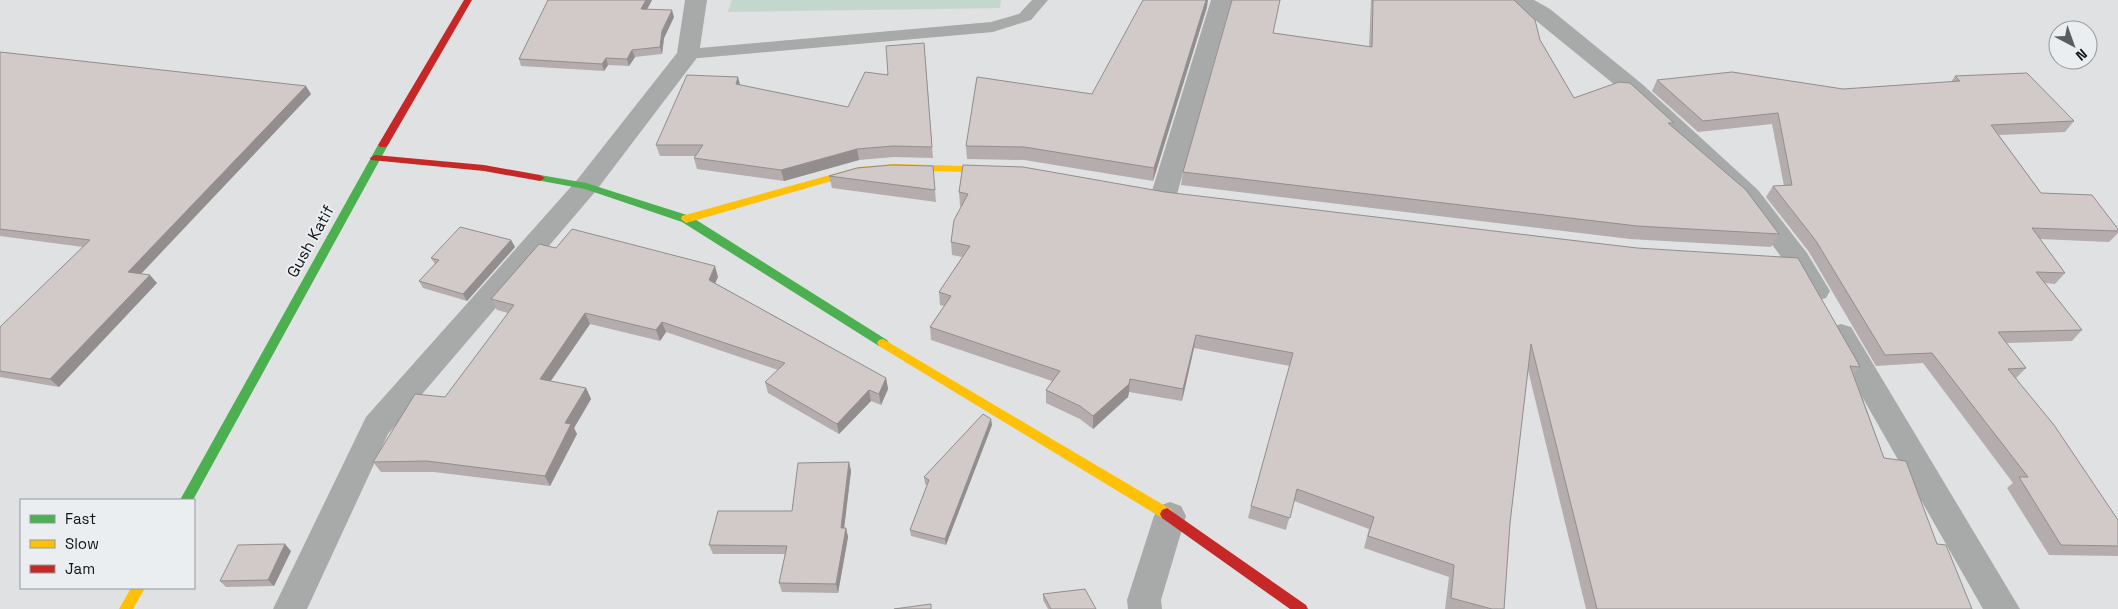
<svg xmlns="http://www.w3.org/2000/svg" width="2118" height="609" viewBox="0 0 2118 609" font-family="'Space Grotesk',sans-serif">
<rect width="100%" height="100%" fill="#dfe1e2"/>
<path fill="#c4d7cd" d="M732,0h269l-1,8 -272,4z"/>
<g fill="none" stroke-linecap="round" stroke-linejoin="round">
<path fill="#a8a9a9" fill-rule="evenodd" d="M1032,0h16l-17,20 -38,12 -305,27 -6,-2 -2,-3 2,-3 6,-2 303,-27 28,-8z"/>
<path fill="#a8a9a9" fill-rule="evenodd" d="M685,0h22l-8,54 -3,5 -101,133 -207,242 -81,175h-34l93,-192 211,-237 100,-127z
M1211,0h31l-4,4 -8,2 -53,188 -4,6 -9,3 -9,-3 -4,-6z
M1508,0h26l16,9 92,75 116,106 49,63 23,38 -4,7 -10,3 -10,-3 -18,-32 -48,-64 -114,-108 -92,-75 -22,-15z
M1841,324l10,3 169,282h-37l-156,-274 4,-8z
M1170,502l11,4 5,10 -25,84 1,9h-34l-1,-9 27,-84 5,-10z"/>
<path fill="#4caf50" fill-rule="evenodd" d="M383,142l5,3 -195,355h-13l198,-355z
M540,175l46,8 104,33 197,124 2,3 -2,3h-8l-197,-124 -97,-33 -49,-9 -1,-2z"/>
<path fill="#ffc107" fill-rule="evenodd" d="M894,164l105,3 5,3 -5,3 -105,-3 -35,3 -173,50 -5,-4 1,-3 177,-49z
M883,339l289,171 2,4 -2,4 -5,2 -5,-2 -283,-172 -2,-3 2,-3z
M131,588h14l-12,21h-14z"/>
<path fill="#c62828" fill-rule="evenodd" d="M464,0h8l-84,145 -2,2h-6l-2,-2z
M375,155l109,10 56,10 5,3 -5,3 -56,-10 -113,-11 -1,-2z
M1167,508l139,97 2,4h-18l-128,-91 -2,-4 2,-4z"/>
</g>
<path fill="#b5adad" d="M548,0h104l-5,10 27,7 -10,21 -2,16 -27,3 -6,9 -21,-1 -4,6 -83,-5 -2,-7z
M1371,0h143l26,40 34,58 100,25 -2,3 107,108 -8,13 -141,-8 -449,-54 2,-13 91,-139 95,14z
M1207,7l-54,174 -129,-21 -57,-1 -1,-13 126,-52z
M924,43l9,115 -39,-1 -35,3 -75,21 -87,-12 -3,-11 1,-2h-35l-4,-11 84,-60 108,22z
M0,52l311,42 -170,180 16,9 -98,104 -59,-10v-50l83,-80 -83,-11z
M1955,76l119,45 -9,11 -66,3 42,58 77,36v4l-9,9 -69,-3 25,34 -10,11 -10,-1 37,47 -10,11 -66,2 20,25 -10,10 102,142v36l-69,-1 -42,-67 6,-5 -90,-120 -47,3 -67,-114 -43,-55 7,-11h11l-12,-62 -74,8 -46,-41 5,-11 186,9 108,-7z
M963,165l897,202 -6,7 30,84 53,86 35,65h-386l-58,-239 -18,153 -6,86h-59l4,-32 -85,-29 5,-19 -75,-28 -8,29 -38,-12 3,-12 39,-140 -96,-18 -12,53 -53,-9 -1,5 -35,32 -13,-10 -34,-16v-13l6,-9 -121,-41 -1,-13 14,-21 -4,-1 -1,-13 23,-35 -10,-2 -1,-13 10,-36h-1l-1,-14z
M933,166l3,36 -104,-14 -3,-12z
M511,240l4,7 -48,54 -44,-13 -4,-7 16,-17 -4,-6z
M556,248l162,29 -3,6 171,95 2,11 -7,16 -10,-4 -32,33 -71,-41 -3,-11 13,-12 -112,-38 -6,9 -70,-17 -39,57 35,7 5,11 -17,29 3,6 -27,52 -116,-14h-53l-8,-10 72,-65 63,-84 -11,-3 -6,-11z
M992,425l-46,120 -35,-9 -1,-6 17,-45 -2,-1 -1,-7z
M849,462l2,9 -7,57h2l2,9 -10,56 -56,-1 -3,-9 6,-29h-72l-4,-9 83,-34z
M291,551l-17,35 -48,1 -6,-6z
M1043,594l53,15h-48l-5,-9z"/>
<path fill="#938d8d" d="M646,0h6l-9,16 -2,-7z
M1206,0h2l-1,7 -54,174 1,-13z
M672,10l2,7 -10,21 -2,16 -2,-7 2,-16z
M632,50l3,7 -6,9 -2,-7z
M606,58l2,7 -4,6 -2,-7z
M738,77l3,11 -5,-4z
M306,86l5,8 -176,186 -7,-8z
M857,149l2,11 -75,21 -3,-11z
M511,240l4,7 -48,54 -4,-7z
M715,266l3,11 -6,13 -3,-10z
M150,275l7,8 -98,104 -9,-8z
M585,313l5,11 -45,65 -5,-10z
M662,322l4,10 -6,9 -4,-11z
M1196,335l-2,13 -12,53 1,-12z
M886,378l2,11 -7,16 -2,-11z
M1130,379l-1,13 -1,5 -35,32v-13z
M586,388l5,11 -17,29 3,6 -27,52 -5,-10 20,-53z
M869,390l2,11 -32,33 -2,-10z
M991,419l1,6 -46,120 -1,-6z
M849,462l2,9 -8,66 -2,-9z
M846,528l2,9 -10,56 -2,-9z
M285,544l6,7 -17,35 -6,-6z"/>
<path fill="#d2c9c9" stroke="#938d8d" d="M548,0h98l-5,9 31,1 -10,21 -2,16 -28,3 -5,9 -21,-1 -4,6 -83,-5z
M1143,0h63l-52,168 -130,-21 -58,-1 11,-69 115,17z
M1232,0h48l-7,33 99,14 1,-47h141l21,20 5,20 34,58 45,-16 11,1 44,40h-6l78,67 33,44 -142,-8 -454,-54z
M924,43l8,104 -39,-1 -36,3 -76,21 -87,-12 9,-13h-47l31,-70 51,2 -2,7 112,23 17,-35 23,3 -2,-29z
M0,52l306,34 -178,186 22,3 -100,104 -50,-8v-44l90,-87 -90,-11z
M1732,72l111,17 117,-8 -5,-5 72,-3 47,48 -83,4 50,68 51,2 26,34v2l-86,-3 33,45 -29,-1 46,58 -84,2 28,36 -18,1 46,56 64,95v26l-57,-1 -42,-68h9l-96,-124 -47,2 -69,-114 -43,-55 19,-1 -14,-72 -75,8 -46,-41z
M892,165l41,1 2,24 -106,-14 28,-8z
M963,165l60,2 142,25 472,56 161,10 59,103 3,6 -10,-1 34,92 22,3 31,83 9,1 26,64h-375l-66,-265 -21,179 -6,86h-12l-41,-11 3,-33 -86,-29 6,-19 -77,-28 -7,29 -39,-12 42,-153 -97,-18 -13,54 -53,-10 -1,5 -36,32 -13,-10 -34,-16 14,-19 -130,-44 21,-31 -12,-4 31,-46 -19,-4 3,-22 14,-26 -9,-2z
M460,227l51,13 -48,54 -44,-13 20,-21 -8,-2z
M572,229l143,37 -6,14 177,98 -7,16 -10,-4 -32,34 -72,-42 20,-19 -123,-41 -6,8 -71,-17 -45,66 46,9 -21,35 6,1 -26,52 -118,-15 -54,1 42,-68 30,3 69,-92 -23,-6 48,-55 17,4z
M983,414l8,5 -46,120 -35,-9 19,-50 -5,-3z
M849,462l-8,66h5l-10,56 -57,-1 8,-37 -78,-1 9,-34h74l6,-48z
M285,544l-17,36 -48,1 18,-36z
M1085,589l11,20h-45l-8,-15z
M931,604v5h-37z"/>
<g text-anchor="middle" stroke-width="4" stroke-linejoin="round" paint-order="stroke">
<g font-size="16" fill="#131415" stroke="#ebeef1">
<text transform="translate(310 241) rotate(-61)" y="6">Gush Katif</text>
</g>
</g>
<rect x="20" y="499" width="175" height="90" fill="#ebeef1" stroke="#959799"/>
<rect x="30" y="515" width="25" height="8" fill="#4caf50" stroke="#959799"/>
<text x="65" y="524" font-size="15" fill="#131415">Fast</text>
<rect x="30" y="540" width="25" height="8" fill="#ffc107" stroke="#959799"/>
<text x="65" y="549" font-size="15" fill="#131415">Slow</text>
<rect x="30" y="565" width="25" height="8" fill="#c62828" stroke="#959799"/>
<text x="65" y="574" font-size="15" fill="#131415">Jam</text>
<g transform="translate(2073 45) rotate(139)"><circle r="24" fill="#ebeef1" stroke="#959799"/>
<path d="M0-4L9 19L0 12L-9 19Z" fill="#5a5c5d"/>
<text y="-8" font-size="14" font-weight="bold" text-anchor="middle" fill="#131415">N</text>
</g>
</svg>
